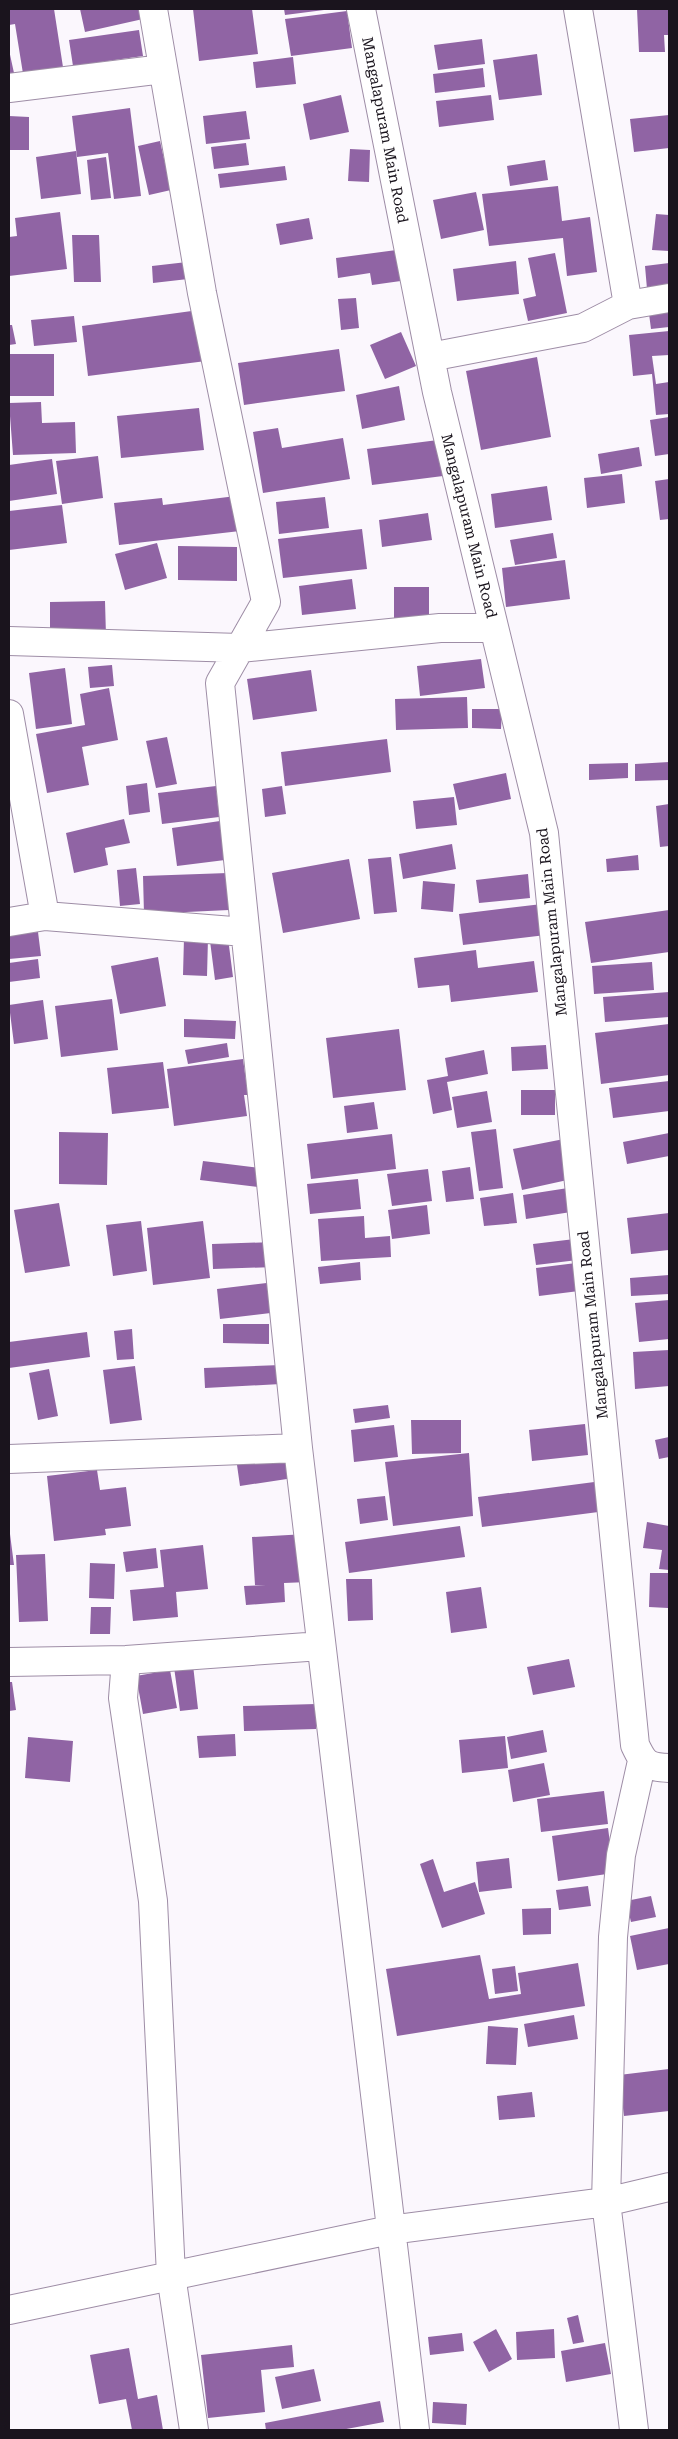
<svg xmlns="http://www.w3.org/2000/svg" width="678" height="2439" viewBox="0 0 678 2439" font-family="'Roboto Serif',serif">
<rect width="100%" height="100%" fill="#fbf7fd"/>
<path fill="#9064a4" d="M9,9h45l11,71 -40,6 -10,-62 -6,1z
M80,9h61l2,10 -58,13z
M193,9h59l6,45 -59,7z
M284,9h40v1l-39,5z
M637,9h32v26h-5l1,17h-26z
M347,11l5,37 -61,8 -6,-37z
M139,30l4,26 -70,10 -4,-26z
M482,39l3,25 -47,6 -4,-25z
M9,50l5,23 -5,1z
M537,54l5,41 -43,5 -6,-40z
M293,57l3,27 -40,4 -3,-26z
M483,68l2,19 -50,6 -2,-19z
M341,95l8,37 -39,8 -7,-36z
M491,95l3,25 -55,7 -3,-26z
M130,108l11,88 -27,3 -6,-46 -31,4 -5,-41z
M246,111l4,28 -44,5 -3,-28z
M669,115v33l-35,4 -4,-33z
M9,116l20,1v33h-20z
M160,141l11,49 -22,5 -11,-49z
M246,143l3,22 -35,4 -3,-22z
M350,149l20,1 -1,32 -21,-1z
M76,151l5,43 -40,5 -5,-42z
M106,157l5,41 -20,2 -4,-40z
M545,160l3,20 -38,6 -3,-20z
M285,166l2,14 -67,8 -2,-14z
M558,186l4,35 28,-4 7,55 -30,4 -4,-38 -74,8 -7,-52z
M476,192l8,38 -43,9 -8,-39z
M60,212l7,57 -58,7v-39l8,-1 -2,-18z
M656,214l13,1v36l-17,-1z
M309,218l4,21 -33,6 -4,-21z
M72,235h27l2,47h-27z
M404,249l4,31 -36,5 -2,-12 -32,5 -2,-20z
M555,253l12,60 -39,8 -5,-22 13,-3 -8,-38z
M516,261l3,33 -62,7 -4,-32z
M187,262l1,17 -35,4 -1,-17z
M669,263v24l-22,2 -2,-23z
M356,298l3,30 -18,2 -3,-31z
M669,303v24l-18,2 -3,-23z
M199,310l7,51 -118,15 -6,-50z
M74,316l3,26 -43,4 -3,-26z
M9,325h3l4,19 -7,1z
M669,331v24l-17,1 4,28 13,-2v32l-13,1 -4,-41 -19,2 -4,-41z
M401,332l15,34 -31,13 -15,-34z
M339,349l6,42 -101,14 -6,-42z
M9,354h45v42h-45z
M537,357l14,80 -70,13 -15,-79z
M399,386l6,34 -43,9 -6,-34z
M41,402l1,21 33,-1 1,31 -63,2 -4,-52z
M199,408l5,42 -83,8 -4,-42z
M669,417v37l-14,2 -5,-36z
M278,428l4,20 61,-10 7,41 -87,14 -10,-61z
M438,440l5,36 -71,9 -5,-36z
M639,447l3,19 -41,8 -3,-20z
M98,456l5,42 -41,6 -6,-43z
M52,459l5,35 -48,7v-36z
M622,474l3,29 -38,5 -3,-30z
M669,479v40l-9,1 -5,-39z
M547,486l5,34 -57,8 -4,-34z
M236,496l4,35 -121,14 -5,-42 48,-5 1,7z
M325,497l4,31 -50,6 -3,-32z
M62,505l5,38 -58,7v-39z
M428,513l4,27 -50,7 -3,-27z
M362,529l5,40 -84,9 -5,-39z
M553,533l4,25 -42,7 -5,-25z
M157,543l10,35 -42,12 -10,-36z
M178,546l59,1v34l-59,-1z
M565,560l5,39 -64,8 -4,-39z
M352,579l4,30 -54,6 -3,-29z
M394,587h35v37h-35z
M105,601l1,35 -56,1v-35z
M481,659l4,29 -65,8 -3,-30z
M112,665l2,21 -24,2 -2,-21z
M65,668l7,56 -36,5 -7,-56z
M311,670l6,41 -64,9 -6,-41z
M109,688l9,52 -36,7 7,38 -42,8 -11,-59 49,-9 -5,-31z
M467,697l1,31 -72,2 -1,-31z
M472,709h30l-1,20 -29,-1z
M167,737l10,47 -21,4 -10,-47z
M387,739l4,33 -106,14 -4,-34z
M669,762v18l-34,1v-17z
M628,763v15l-39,2v-16z
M506,773l5,26 -52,11 -6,-26z
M147,783l3,29 -21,3 -3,-29z
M216,786l3,31 -57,7 -4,-31z
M282,786l4,28 -21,3 -3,-28z
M454,797l3,28 -41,4 -3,-28z
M669,804v42l-9,1 -4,-41z
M124,819l6,24 -25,5 3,17 -34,8 -8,-40z
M220,821l5,39 -48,6 -5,-38z
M452,844l4,25 -53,10 -4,-25z
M638,855l1,15 -32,2 -1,-13z
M391,857l6,55 -23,2 -6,-55z
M349,859l11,60 -77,14 -11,-60z
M136,868l4,36 -20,2 -3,-36z
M228,873l1,37 -85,4 -1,-38z
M528,874l2,24 -51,5 -3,-23z
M423,881l32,3 -2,28 -32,-3z
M542,904l4,31 -83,10 -4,-31z
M669,910v42l-78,11 -6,-41z
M38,932l3,24 -32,3v-24z
M184,938h24l-1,38 -24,-1z
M228,938l5,39 -18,3 -5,-39z
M476,950l2,18 56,-7 4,31 -87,10 -2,-17 -31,3 -4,-30z
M158,957l8,49 -46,8 -9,-48z
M38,959l2,19 -31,4v-19z
M652,962l2,28 -60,4 -2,-28z
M669,992v25l-64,5 -2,-25z
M112,999l6,51 -57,7 -6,-51z
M43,1000l5,39 -34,5 -5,-39z
M184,1019l52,2 -1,18 -51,-2z
M669,1024v51l-68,9 -6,-51z
M399,1029l7,61 -73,8 -7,-60z
M227,1043l2,14 -41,7 -3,-14z
M546,1045l2,24 -36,2 -1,-24z
M484,1050l4,24 -41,8 5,28 -19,4 -6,-34 21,-4 -3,-18z
M243,1059l5,36h-4l3,21 -73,10 -7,-57z
M163,1062l6,46 -57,6 -5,-46z
M669,1081v30l-56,7 -4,-30z
M521,1090h34v25h-34z
M487,1091l5,31 -35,6 -5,-31z
M374,1102l4,27 -31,4 -3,-27z
M496,1129l7,59 -24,3 -8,-59z
M59,1132l49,1 -1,52 -48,-1z
M669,1133v23l-42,8 -4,-22z
M392,1134l4,35 -85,10 -4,-35z
M564,1139l8,40 -50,11 -9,-41z
M203,1161l57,7 -2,19 -58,-7z
M470,1167l4,32 -28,3 -4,-31z
M428,1169l4,32 -40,5 -5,-32z
M358,1179l3,30 -51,5 -3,-30z
M568,1188l3,24 -45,7 -3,-24z
M513,1193l4,30 -33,3 -4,-28z
M59,1203l11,63 -45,7 -11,-63z
M427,1205l3,29 -38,5 -4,-29z
M669,1213v37l-38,4 -4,-36z
M364,1216l1,22 25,-2 1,21 -70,4 -3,-42z
M141,1221l6,50 -34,5 -7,-51z
M203,1221l7,57 -57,7 -6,-57z
M583,1238l3,21 -50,6 -3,-21z
M274,1242l1,25 -62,2 -1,-25z
M360,1262l1,18 -41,4 -2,-17z
M576,1263l3,28 -40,5 -3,-28z
M669,1275v19l-38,2 -1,-18z
M275,1282l4,30 -59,7 -3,-30z
M669,1300v39l-30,3 -4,-39z
M223,1324h46v20l-46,-1z
M132,1329l2,30 -17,1 -3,-29z
M87,1332l3,25 -81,11v-26z
M669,1350v36l-34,3 -2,-37z
M281,1365v19l-76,4 -1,-20z
M135,1366l7,54 -32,4 -7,-54z
M49,1369l9,47 -20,4 -9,-47z
M388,1405l2,13 -35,5 -2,-14z
M411,1420h50v33l-49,1z
M585,1424l3,31 -56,6 -3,-31z
M394,1425l4,32 -44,5 -3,-32z
M669,1437v20l-10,2 -4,-19z
M469,1453l4,63 -80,10 -8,-64z
M297,1456l3,21 -60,9 -3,-21z
M97,1470l3,20 26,-3 5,39 -26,3 1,6 -52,6 -7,-65z
M602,1481l4,30 -124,16 -4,-30z
M385,1496l3,24 -28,4 -3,-25z
M647,1522l22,4v44l-10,-1 3,-19 -19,-2z
M460,1526l5,31 -116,16 -4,-31z
M10,1534l4,31h-5v-30z
M306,1534l2,48 -24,1 1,19 -39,3 -2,-19 22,-1h-11l-3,-48z
M203,1545l5,44 -32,3 2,25 -45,4 -3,-31 34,-3 -4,-37z
M156,1548l2,20 -32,4 -3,-20z
M45,1554l3,67 -29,1 -3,-67z
M90,1563l25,1 -1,35 -25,-1z
M650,1573h19l-1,35 -19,-1z
M346,1579h26l1,41 -25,1z
M481,1587l6,41 -36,5 -5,-41z
M91,1607h20l-1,27h-20z
M569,1659l6,28 -42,8 -6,-28z
M193,1665l5,44 -18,2 -6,-44z
M170,1670l7,38 -34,6 -7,-38z
M9,1682h3l4,28 -7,1z
M316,1704v25l-72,2 -1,-25z
M543,1730l4,22 -36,7 -4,-22z
M235,1734l1,22 -37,2 -2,-22z
M505,1736l3,32 -46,5 -3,-33z
M28,1737l45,4 -3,41 -45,-4z
M544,1763l6,32 -37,7 -5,-32z
M604,1791l4,33 -67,8 -4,-33z
M608,1828l6,45 -56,8 -6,-45z
M509,1858l3,30 -33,4 -3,-30z
M433,1859l11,33 31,-10 10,32 -43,14 -22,-64z
M588,1886l3,20 -32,4 -3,-20z
M651,1896l5,21 -25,5 -5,-21z
M551,1908v26l-28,1 -1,-26z
M669,1928v36l-32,6 -7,-34z
M480,1955l9,44 32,-5 -3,-21 60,-10 7,43 -188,30 -11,-67z
M515,1966l3,25 -23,3 -3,-25z
M574,2015l4,24 -50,8 -4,-23z
M488,2026l30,2 -2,37 -30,-1z
M669,2069v42l-45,5 -5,-41z
M532,2092l3,25 -36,3 -2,-24z
M578,2315l6,27 -11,2 -6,-26z
M496,2329l16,30 -23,13 -16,-30z
M554,2329l1,29 -38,2 -1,-28z
M462,2333l2,18 -34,4 -2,-18z
M605,2343l6,31 -45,8 -5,-31z
M292,2345l2,22 -33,3 4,42 -57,6 -7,-63z
M129,2348l9,51 19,-4 6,35h-31l-6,-31 -27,5 -9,-49z
M314,2369l7,32 -39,8 -7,-32z
M380,2401l4,21 -43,8h-75l-1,-7z
M433,2402l34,2 -1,21 -34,-2z"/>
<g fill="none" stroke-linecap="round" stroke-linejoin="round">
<g stroke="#9e8da6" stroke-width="30">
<path id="minor" d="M153,9l49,284 64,309 -46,81 78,765 117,982
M361,9l76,383 107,441 91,912c9,19 12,22 34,23
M578,9l50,296
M9,88l154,-19
M430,357l153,-29 45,-23 41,-7
M9,641l231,7 200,-20h54
M9,714l36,202
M9,922l36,-6 200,16
M9,1459l289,-11
M126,1660l-3,38 30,203 18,374 23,155
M9,1662l117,-2 195,-14
M9,2310l381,-80 216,-28 63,-15
M634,2430l-28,-228 7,-265 8,-82 21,-94"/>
</g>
<use href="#minor" stroke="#fff" stroke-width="28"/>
</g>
<g text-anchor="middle" stroke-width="5" stroke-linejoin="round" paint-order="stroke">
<g font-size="15" fill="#1a141d" stroke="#fff">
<text transform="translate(385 130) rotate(79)" y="5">Mangalapuram Main Road</text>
<text transform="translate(469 526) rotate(76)" y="5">Mangalapuram Main Road</text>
<text transform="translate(552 922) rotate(-96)" y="5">Mangalapuram Main Road</text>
<text transform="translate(593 1325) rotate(-96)" y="5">Mangalapuram Main Road</text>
</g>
</g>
<rect width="678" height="2439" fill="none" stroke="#1a141d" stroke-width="20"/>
</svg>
